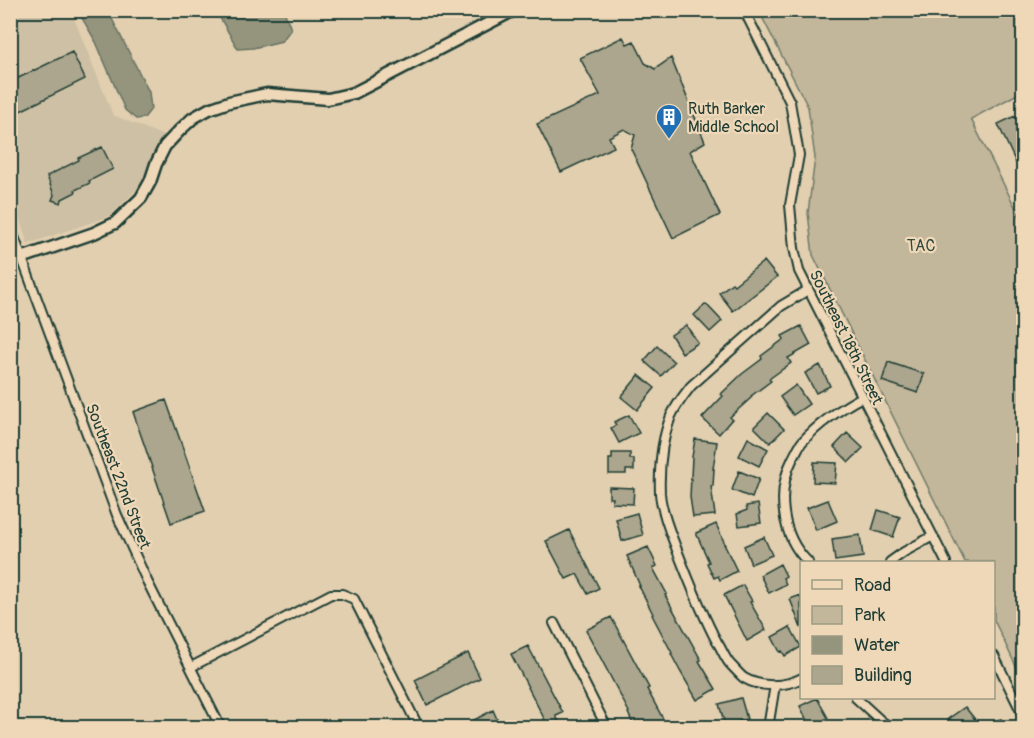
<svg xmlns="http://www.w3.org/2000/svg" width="1034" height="738" viewBox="0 0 1034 738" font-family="Pangolin,sans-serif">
<rect width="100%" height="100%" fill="#e2cfb0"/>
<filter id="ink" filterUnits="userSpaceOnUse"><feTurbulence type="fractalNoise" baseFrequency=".0167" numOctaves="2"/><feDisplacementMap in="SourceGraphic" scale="12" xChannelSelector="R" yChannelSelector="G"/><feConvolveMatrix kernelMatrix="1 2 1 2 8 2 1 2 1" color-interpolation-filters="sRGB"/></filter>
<g filter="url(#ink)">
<path fill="#cec0a4" d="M10,11h61l42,104 51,21 -22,48 -32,32 -82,28 -17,-51z"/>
<path fill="#c2b69b" stroke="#707a68" stroke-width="1.5" d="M759,11h264v80l-52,28 52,104v458l-29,-61v-58h-29l-152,-307 -5,-42 7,-55 -7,-51z"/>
<path fill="#95957e" stroke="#667260" stroke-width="1.5" d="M78,11h30l41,81 2,17 -7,9 -8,1 -11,-9 -29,-68z
M216,11h68l7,18 -9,12 -29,7 -15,1z"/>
<path fill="#aba68d" stroke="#1f3d34" stroke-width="1.5" d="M623,37l4,7 7,-3 11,22 10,6 16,-11 34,84 -15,9 30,64 -47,23 -42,-89 4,-14 -11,-6 -15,8 5,10 -53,25 -24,-48 63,-29 -20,-37z
M72,52l13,27 -75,37v-34z
M1015,116l8,16v46l-25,-54z
M102,147l11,22 -24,12 1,2 -15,7 1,2 -14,7 -1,4 -9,-3 2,-5 -7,-19 32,-16 -1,-2z
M764,261l13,16 -44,34 -14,-18 13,-10 2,2z
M706,304l16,17 -12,11 -16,-17z
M686,325l12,18 -16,10 -11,-18z
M801,326l10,19 -23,13 3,5 -22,16 2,2 -20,15 1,1 -22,20 2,2 -13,15 -17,-16 21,-22 -2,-2 21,-20 20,-15 -1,-3 23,-17 -2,-3z
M657,346l17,16 -13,14 -17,-15z
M888,362l36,12 -6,19 -36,-12z
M820,365l10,21 -14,7 -11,-20z
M639,375l16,13 -18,22 -16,-13z
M796,385l13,19 -16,11 -13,-18z
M166,400l39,111 -34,12 -38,-111z
M768,413l16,16 -14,14 -16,-16z
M629,415l10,18 -20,10 -8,-15 5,-3 -2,-3z
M847,433l16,15 -14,14 -15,-15z
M748,438l20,11 -9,17 -20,-10z
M695,439l22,3 -4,27h1l-1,17h-2l4,29 -22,2 -3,-20 2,-40z
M612,453h18v6h4v11h-8v4h-17v-15h3z
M814,462l23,1 -2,20 -22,-1z
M739,471l20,8 -7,19 -20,-8z
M609,487l25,1 -1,16 -21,-1 1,-5h-4z
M828,500l9,21 -21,9 -9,-22z
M758,504l3,19 -22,3 -2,-12 10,-4 -1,-4z
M878,510l22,7 -7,20 -21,-7z
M637,513l6,22 -21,6 -6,-22z
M716,524l9,20h-1l13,27 -17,9 -2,-4 -4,2 -7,-15 2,-1 -13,-29z
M569,530l30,58 -11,6 -11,-20 -11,5 -20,-38z
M860,535l3,22 -28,4 -3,-22z
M764,537l8,18 -21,9 -7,-18z
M648,547l9,19 -4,2 14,26 -2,1 36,65 -2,1 17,28 -19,11 -17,-29 -9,-17 1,-1 -20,-38 1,-1 -14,-28h1l-13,-30z
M780,564l6,12 -3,2 3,6 -17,9 -9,-18z
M743,585l9,16 -2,1 16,28 -19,11 -23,-46z
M801,595v33l-11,-29z
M611,617l38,71 -2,1 21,39h-33l-7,-15 1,-1 -43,-82z
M790,627l11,20 -16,9 -3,-5 -2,1 -8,-15z
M528,646l35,67 -7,3 6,12h-13l-38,-74z
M468,653l12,25 -53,27 -12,-25z
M741,698l6,21 -22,6 -6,-21z
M817,698l11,20 -18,9 -10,-21z
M965,707l12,15 -7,6h-16l-6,-9z
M493,710l8,18h-42z
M1001,719l3,9h-24l-1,-2z"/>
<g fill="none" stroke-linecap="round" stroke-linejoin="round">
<g stroke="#1f3d34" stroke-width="12">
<path id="street" d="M744,10l46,92 9,53 -9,50 4,43 5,23 147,291
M10,226l107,289 30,66 74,147
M808,562c-27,-26 -32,-71 -15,-104 3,-5 5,-11 9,-16 17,-19 38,-33 60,-45
M890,562l14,-10 29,-16
M554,623l53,105
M994,656l30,61
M191,667l140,-73h11l12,5 65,129
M802,678c-17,9 -41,10 -58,0 -4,-3 -9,-9 -13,-13 -6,-6 -9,-16 -14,-23 -17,-32 -29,-64 -42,-97 -6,-15 -14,-36 -15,-52 -1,-25 2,-54 11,-77 5,-11 13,-21 20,-30l90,-80 27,-16
M856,698l24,22 11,8
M768,728l7,-43"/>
</g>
<g stroke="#1f3d34" stroke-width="15">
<path id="secondary" d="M10,262l84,-29 21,-10 26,-25 9,-16 6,-18 9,-18 15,-16 13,-12 16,-9 20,-7 38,-8 61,5 26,-6 160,-83"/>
</g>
<use href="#street" stroke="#efd8b8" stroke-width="8"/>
<use href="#secondary" stroke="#efd8b8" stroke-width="10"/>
</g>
</g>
<defs>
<g id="building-pin" transform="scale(1.35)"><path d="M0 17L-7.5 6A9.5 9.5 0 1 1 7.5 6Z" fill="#1f6fb2" stroke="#efd8b8"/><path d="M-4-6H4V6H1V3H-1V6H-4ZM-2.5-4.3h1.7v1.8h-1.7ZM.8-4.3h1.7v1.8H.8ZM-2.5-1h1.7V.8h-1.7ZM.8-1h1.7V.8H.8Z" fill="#fff"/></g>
</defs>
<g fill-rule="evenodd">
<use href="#building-pin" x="669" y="117"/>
</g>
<g text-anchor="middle" stroke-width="4.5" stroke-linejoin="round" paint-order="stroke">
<g font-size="16" fill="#1f3d34" stroke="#efd8b8" text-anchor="start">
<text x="688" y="114">Ruth Barker<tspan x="688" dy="18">Middle School</tspan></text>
</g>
<g font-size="16" fill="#2f493e" stroke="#efd8b8">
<text x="921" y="251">TAC</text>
</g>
<g font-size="16" fill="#1f3d34" stroke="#efd8b8">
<text transform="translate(847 337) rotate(64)" y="6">Southeast 18th Street</text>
<text transform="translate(119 476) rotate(69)" y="6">Southeast 22nd Street</text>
</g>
</g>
<rect width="1034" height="738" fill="none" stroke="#efd8b8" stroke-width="36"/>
<rect x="18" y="18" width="998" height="702" fill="none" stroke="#1f3d34" stroke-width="2" filter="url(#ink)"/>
<rect x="800" y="561" width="195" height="138" fill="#efd8b8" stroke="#9c9a83" stroke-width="1.5"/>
<rect x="812" y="580" width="30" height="9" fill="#efd8b8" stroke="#9c9a83" stroke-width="1.5"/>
<text x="854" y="591" font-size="18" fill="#1f3d34">Road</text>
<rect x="812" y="606" width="30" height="18" fill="#c2b69b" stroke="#9c9a83" stroke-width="1.5"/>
<text x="854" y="621" font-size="18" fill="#1f3d34">Park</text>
<rect x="812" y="636" width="30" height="18" fill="#95957e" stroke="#9c9a83" stroke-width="1.5"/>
<text x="854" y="651" font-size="18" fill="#1f3d34">Water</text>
<rect x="812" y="666" width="30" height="18" fill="#aba68d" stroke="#9c9a83" stroke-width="1.5"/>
<text x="854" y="681" font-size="18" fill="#1f3d34">Building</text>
</svg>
